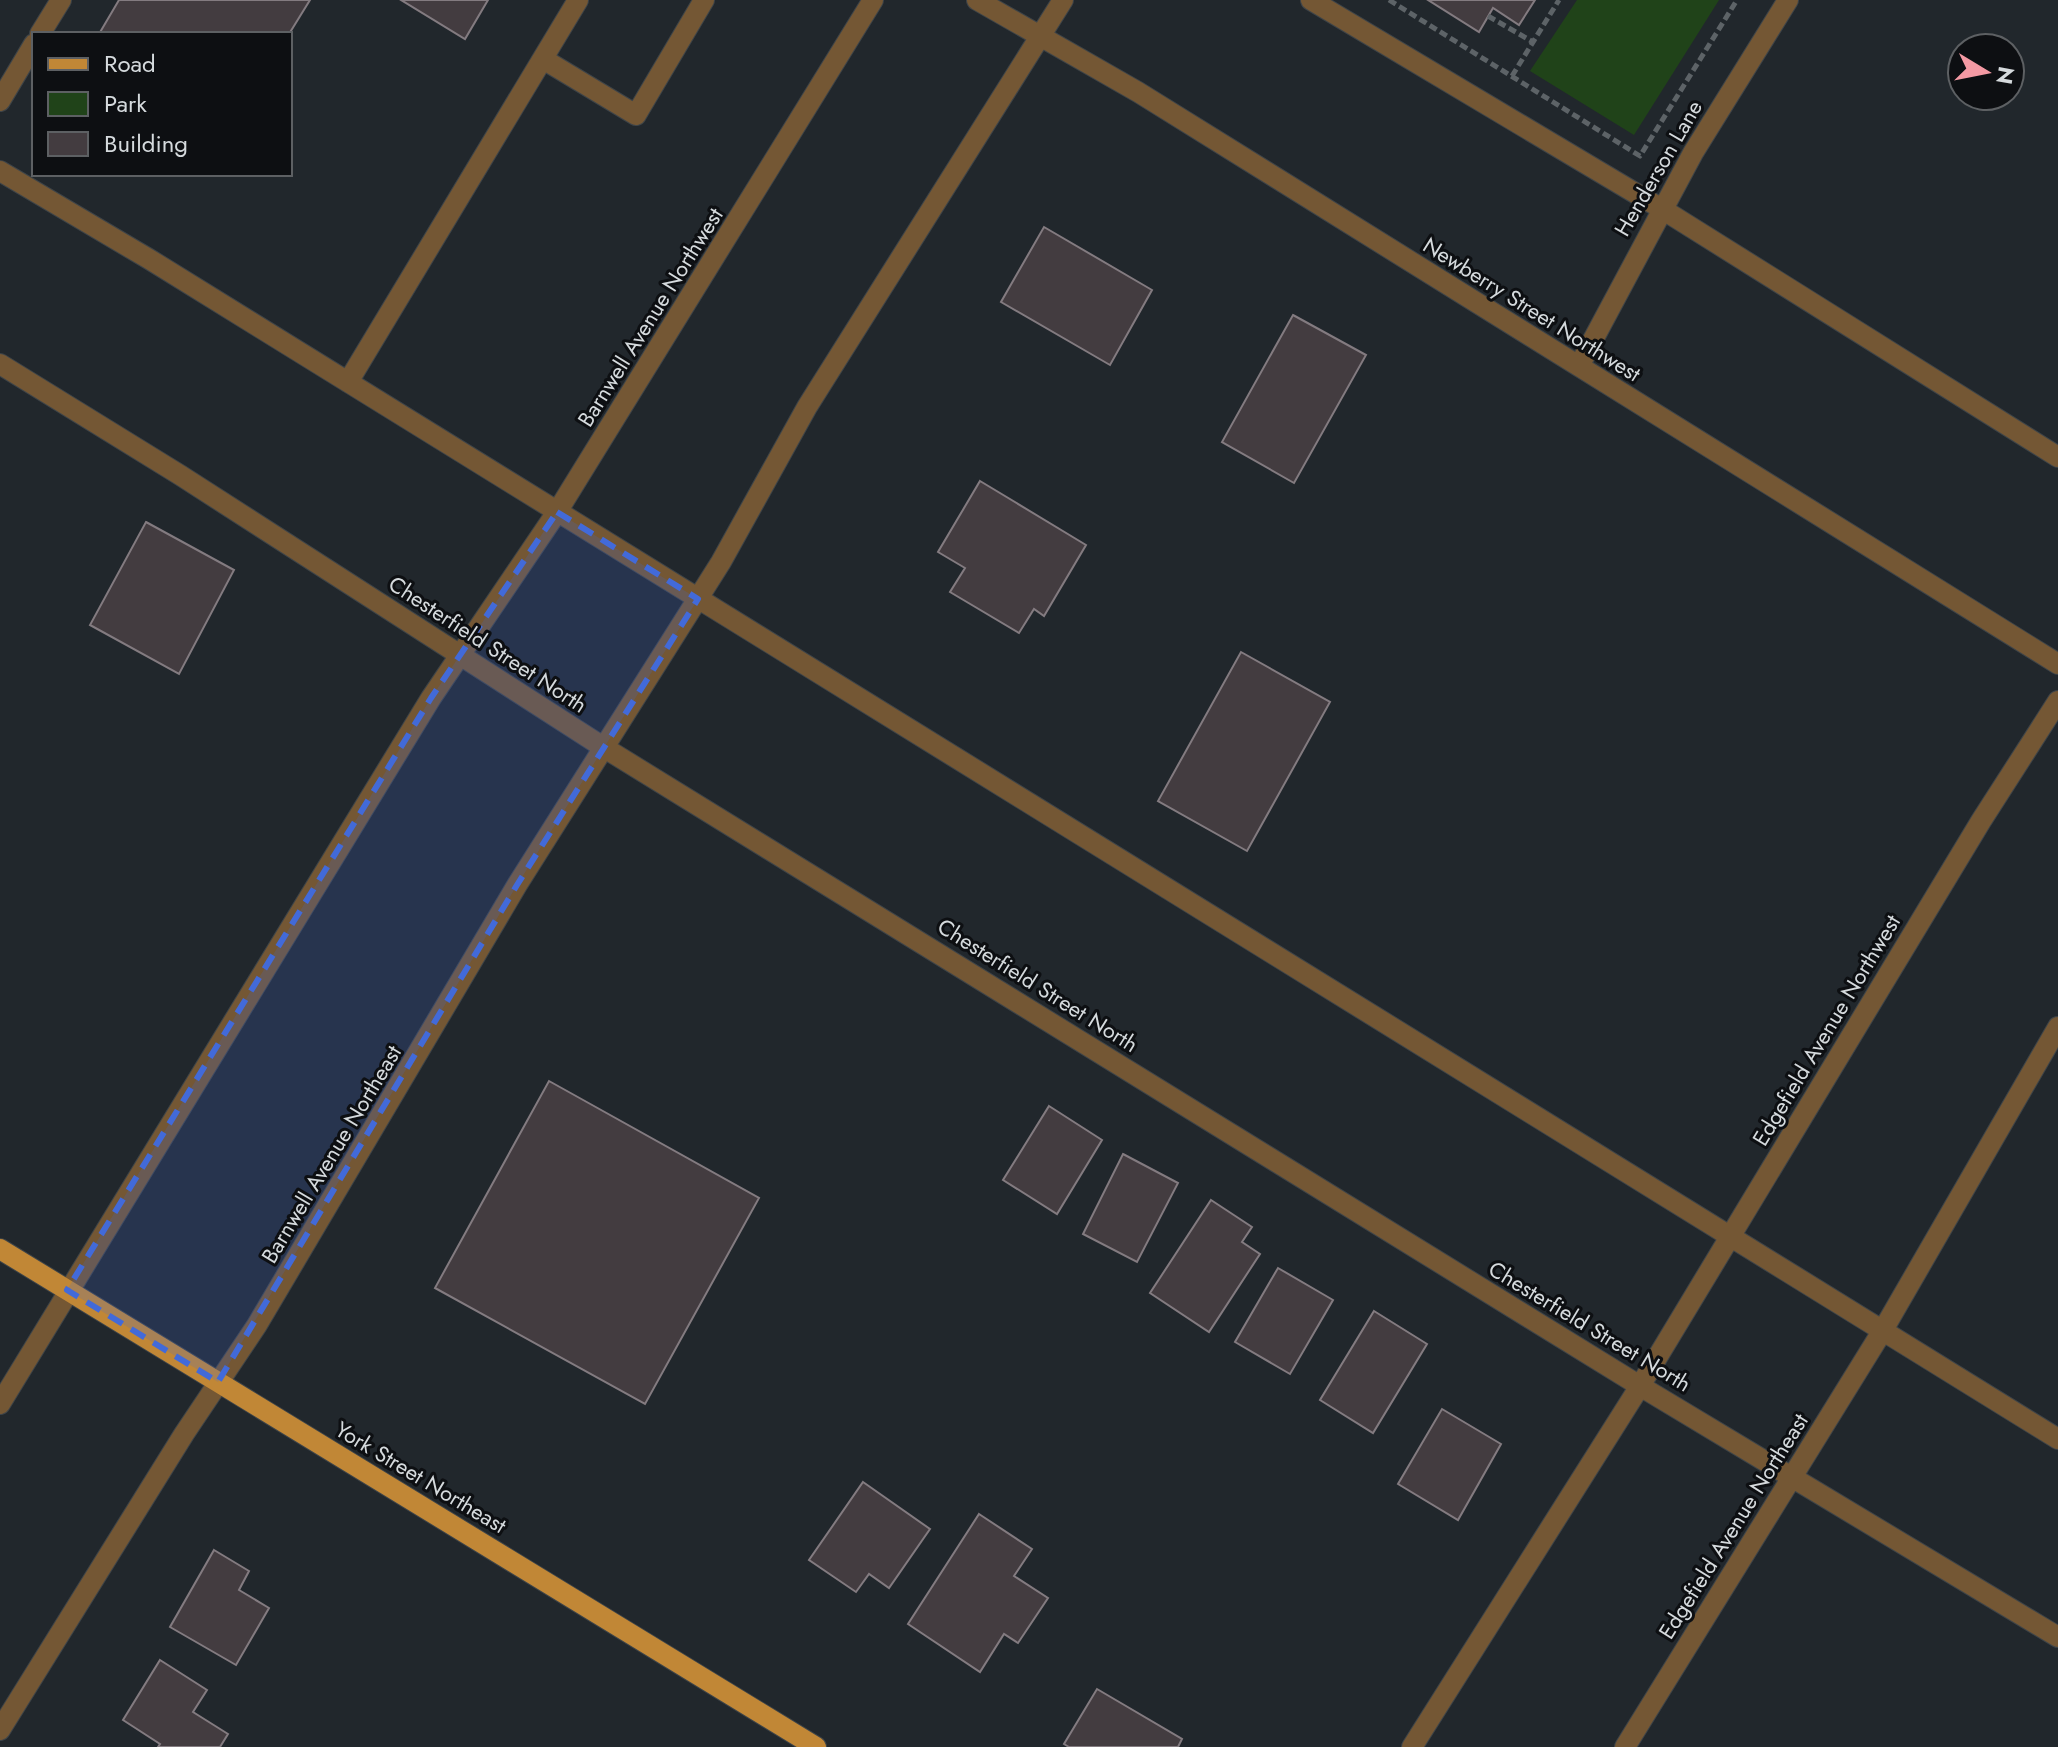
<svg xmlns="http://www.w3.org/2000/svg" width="2058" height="1747" viewBox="0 0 2058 1747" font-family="Jost,sans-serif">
<rect width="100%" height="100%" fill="#21272c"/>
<path fill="#204319" d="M1577,0h142l-85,135 -104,-64z"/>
<path fill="#433c40" stroke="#837b80" stroke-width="2" d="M119,0h191l-21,34h-190z
M401,0h87l-23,39z
M1428,0h107l-16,25 -26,-17 -14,24z
M1044,227l108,63 -42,75 -109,-63z
M1293,315l73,40 -72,128 -72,-41z
M980,481l106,64 -42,71 -10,-7 -15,24 -69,-41 15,-24 -27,-16z
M146,522l88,48 -55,104 -89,-49z
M1241,652l89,50 -83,149 -89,-50z
M549,1081l210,117 -114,206 -210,-116z
M1049,1106l53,34 -45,74 -54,-34z
M1123,1154l55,29 -41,79 -54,-28z
M1211,1200l41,27 -10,15 18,12 -51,78 -59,-39z
M1278,1268l55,32 -43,74 -55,-32z
M1374,1311l53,33 -54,89 -53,-33z
M1442,1409l59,35 -43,76 -60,-36z
M863,1482l67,47 -41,59 -20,-14 -13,18 -47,-32z
M979,1514l53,35 -18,27 34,22 -30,45 -14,-9 -24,38 -72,-48z
M214,1550l35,21 -10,19 30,18 -33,57 -66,-38z
M160,1660l47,30 -14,22 35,22 -8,13h-62l2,-3 -37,-24z
M1097,1689l85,50 -4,8h-109l-5,-3z"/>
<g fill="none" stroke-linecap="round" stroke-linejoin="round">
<g stroke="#3e4448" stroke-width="22">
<path id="minor" d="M977,0l161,92 920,572
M1311,0l351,209 396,248
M40,34l21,-34
M543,59l93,56 68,-115
M0,101l34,-57
M0,171l149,88 1909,1180
M0,364l180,111 423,272 1037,639 418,251
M1579,366l114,-213 95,-153
M348,382l230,-382
M0,1404l431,-706 126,-186 316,-512
M0,1730l184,-296 73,-109 260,-440 204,-323 86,-155 256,-407
M1412,1747l228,-361 341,-565 77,-120
M1625,1747l258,-417 175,-303"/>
</g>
<g stroke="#3e4448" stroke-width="22">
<path id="major" d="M0,1249l816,498"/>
</g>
<path stroke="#5d6367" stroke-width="5" stroke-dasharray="8 4" stroke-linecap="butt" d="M1389,0l251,156 97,-156
M1488,16l45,26
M1512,76l47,-76"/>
<use href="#minor" stroke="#745734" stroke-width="20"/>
<use href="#major" stroke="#c18736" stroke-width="20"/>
</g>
<path fill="#426ad9" fill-opacity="0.2" stroke="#426ad9" stroke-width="6" stroke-dasharray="16 10" stroke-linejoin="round" d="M557,512l141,87 -181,286 -299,497 -151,-92 364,-592z"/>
<g text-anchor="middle" stroke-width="6" stroke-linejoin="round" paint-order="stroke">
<g font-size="22" fill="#d5dadd" stroke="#0d0f12">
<text transform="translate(1658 168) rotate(-60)" y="8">Henderson Lane</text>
<text transform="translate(1532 309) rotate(32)" y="8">Newberry Street Northwest</text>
<text transform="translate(650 317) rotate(-58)" y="8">Barnwell Avenue Northwest</text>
<text transform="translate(488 644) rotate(33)" y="8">Chesterfield Street North</text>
<text transform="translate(1038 985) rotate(32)" y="8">Chesterfield Street North</text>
<text transform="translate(1826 1030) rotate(-59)" y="8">Edgefield Avenue Northwest</text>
<text transform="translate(331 1154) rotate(-59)" y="8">Barnwell Avenue Northeast</text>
<text transform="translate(1590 1326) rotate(31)" y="8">Chesterfield Street North</text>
<text transform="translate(421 1477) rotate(31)" y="8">York Street Northeast</text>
<text transform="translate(1733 1526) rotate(-58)" y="8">Edgefield Avenue Northeast</text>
</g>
</g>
<rect x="32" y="32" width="260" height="144" fill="#0d0f12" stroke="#5d6063" stroke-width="2"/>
<rect x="48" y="58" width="40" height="12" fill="#c18736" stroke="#5d6063" stroke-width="2"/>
<text x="104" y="72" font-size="24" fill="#d5dadd">Road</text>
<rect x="48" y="92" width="40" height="24" fill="#204319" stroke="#5d6063" stroke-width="2"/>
<text x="104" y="112" font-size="24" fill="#d5dadd">Park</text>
<rect x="48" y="132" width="40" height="24" fill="#433c40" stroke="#5d6063" stroke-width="2"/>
<text x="104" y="152" font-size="24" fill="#d5dadd">Building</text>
<g transform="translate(1986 72) rotate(100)"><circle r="38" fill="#0d0f12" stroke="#5d6063" stroke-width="2"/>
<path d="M0-6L14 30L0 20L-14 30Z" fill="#f49aa4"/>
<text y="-12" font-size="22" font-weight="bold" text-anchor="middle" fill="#d5dadd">N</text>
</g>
</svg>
